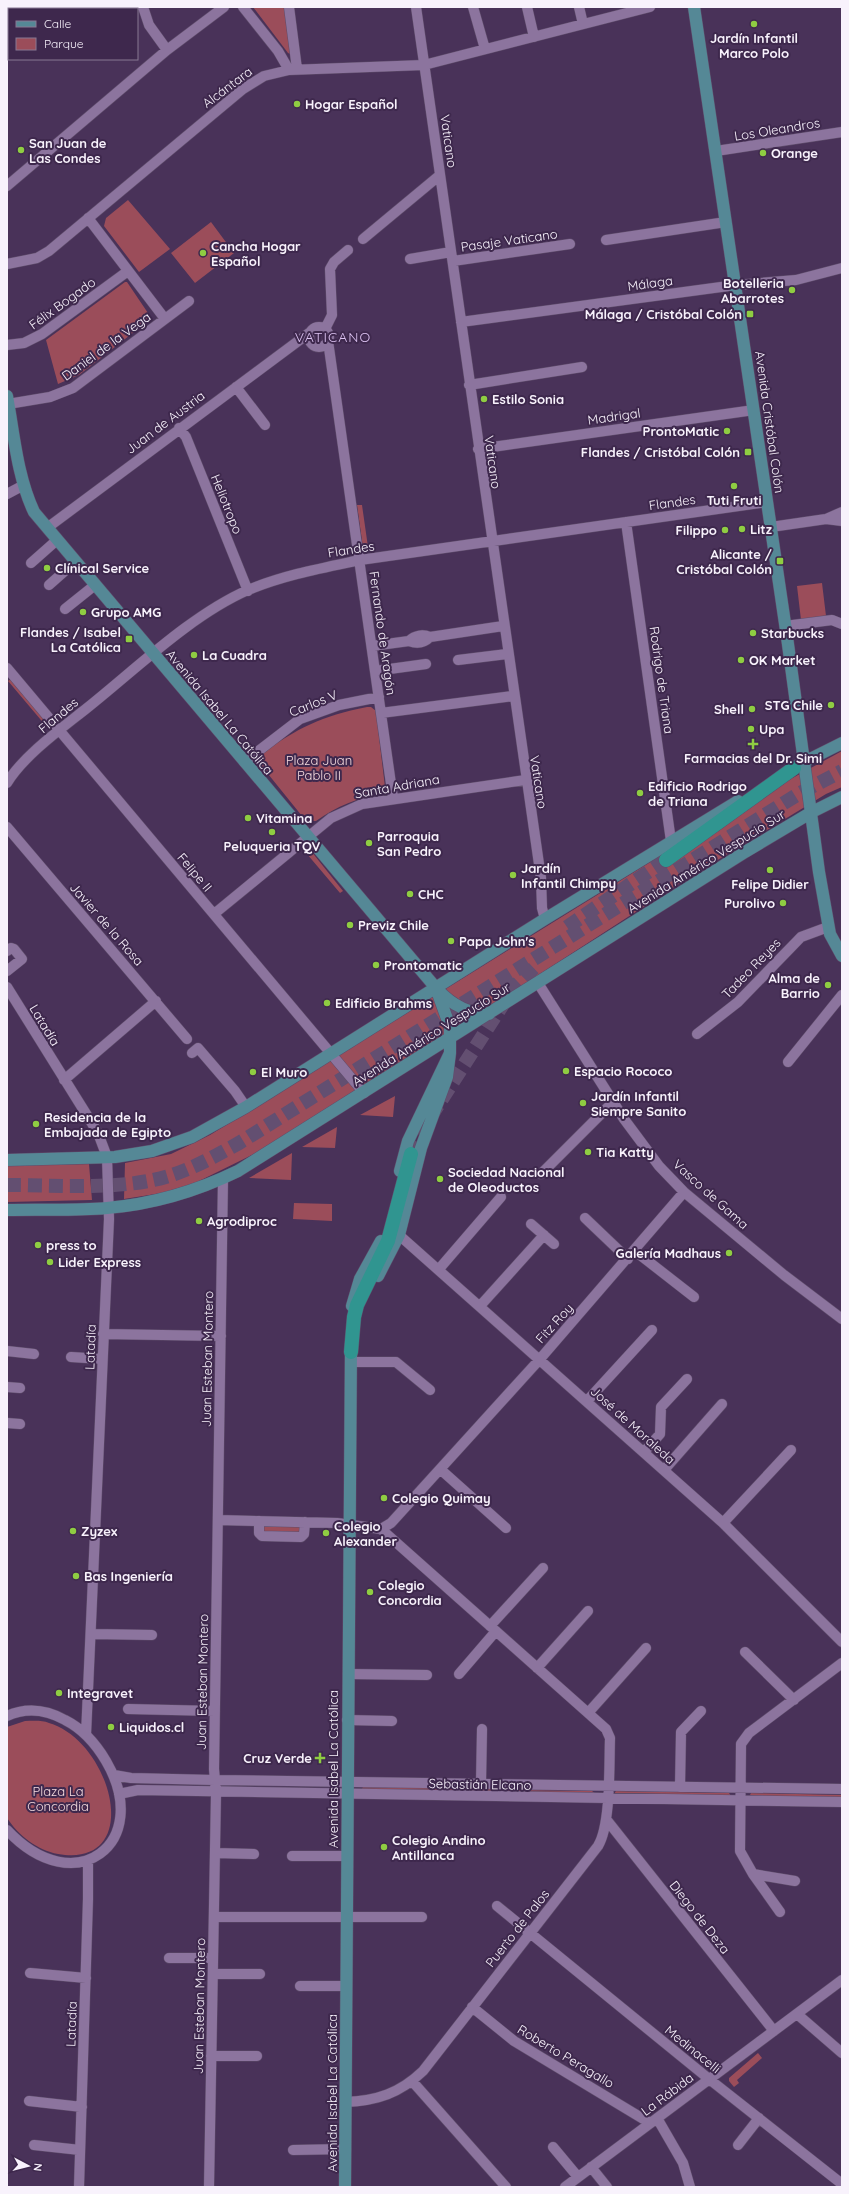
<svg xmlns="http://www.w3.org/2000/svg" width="849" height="2194" viewBox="0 0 849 2194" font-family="Quicksand,sans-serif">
<rect width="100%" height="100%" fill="#493259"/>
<path fill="#9b4d5a" d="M253,7h32l5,47 -2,-1z
M128,200l42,49 -31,23 -35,-46 2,-8z
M211,222l23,31 -39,30 -24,-30z
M125,282h2l23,34 -2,5 -69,54 -21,9 -12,-44z
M357,505h5l6,42 -5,1z
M822,583l4,33 -25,4 -4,-34z
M11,679l37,45 -2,2 -38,-45z
M367,707h4l5,4 9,76 -2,6c-25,5 -46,13 -67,28h-10l-46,-57 1,-10c37,-26 60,-38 106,-47z
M842,751v36l-16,7 -138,84 -191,124 -241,151 -61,30 -33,10 -38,6 1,-36 46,-9 39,-19 471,-292 106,-62z
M311,851l32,40 -3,2 -33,-39z
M395,1096l-2,21 -33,-2z
M337,1127l-2,21 -33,-1z
M292,1153l-1,27 -42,-2z
M89,1164l3,36 -85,2v-37z
M294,1203l38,1v17l-39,-2z
M264,1524l36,1 -1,8 -36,-1z
M25,1721c8,0 17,-1 24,2 64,19 96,146 9,131 -21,-4 -39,-18 -51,-36v-91z
M363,1787l129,2 3,3 -134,-2z
M509,1790l83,1 4,3 -90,-2z
M616,1791l110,2h3l2,3 -117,-2z
M751,1793l91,2v5l-93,-3z
M758,2053l4,5 -25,22 2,3 -5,4 -5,-6v-3z"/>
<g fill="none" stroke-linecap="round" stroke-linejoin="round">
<path stroke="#634f71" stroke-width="14" stroke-dasharray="14 7" stroke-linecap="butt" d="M567,927l99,-67
M411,1154l4,-13 99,-154 22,-21
M7,1185c51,0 117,6 165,-10 24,-8 45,-20 67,-32l561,-350 42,-22"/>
<g stroke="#5f4d6b" stroke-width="11">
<path id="minor" d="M85,7v2
M143,7l6,18 18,25
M243,7l35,44 11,19
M289,7l8,62
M416,7l125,871 1,30 3,11
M473,7l12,42
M527,7l7,30
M579,7l4,17
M7,38h2
M716,151l126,-19
M7,186l160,-136 57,-43
M88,218l77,101
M363,239l77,-64
M606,240l120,-18
M410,259l41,-7
M453,261l117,-17
M7,264l30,-6 12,-7 194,-162 21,-13 25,-6 135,-5 226,-58
M461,322l275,-37 60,-5 46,-12
M309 337a10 10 0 1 1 20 0a10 10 0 1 1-20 0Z
M325,329l7,-14 -2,-46 4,-7 14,-12
M328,341l65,457
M7,345l17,-2 18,-9 86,-63
M469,385l113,-18
M236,387l29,38
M8,404l42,-7 23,-9 116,-87
M179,428l7,9 62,154
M478,449l276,-39
M7,494l17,-9
M826,519l16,-7
M626,522l45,319
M771,527l55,-8 16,2
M47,528l262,-195
M31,563l26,-23
M49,585l26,-23
M65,609l30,-24
M785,626l47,-6 10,4
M430,637c-6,6 -13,7 -21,4 6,-6 14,-7 21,-4l73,-11
M372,646l37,-5
M458,660l49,-6
M7,668l357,425
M375,671l51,-7
M381,713l132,-17
M244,762l56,-43 39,-14 40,-8
M7,783c16,-27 55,-55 80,-75 49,-39 104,-93 161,-118 36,-15 74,-22 112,-30l407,-58
M7,827l180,212
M214,914l117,-96 31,-14 163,-24
M7,951l4,-3 3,1 8,10 -15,12
M538,983l86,136 35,47 25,26 100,83 58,44
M7,987l91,146 9,24 2,62 -23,516
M697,1034l41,-32 63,-65 27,-10
M192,1053l6,-5 37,43 11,16
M788,1062l54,-67
M64,1080l92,-79
M541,1174l72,-72
M585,1218l43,41
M531,1224l23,20
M399,1235l324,288 119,119
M635,1251l59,46
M439,1269l62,-72
M480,1306l64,-71
M103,1334l118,2
M7,1351l27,3
M71,1357l31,2
M351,1362h45l34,28
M7,1387l13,1
M587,1401l65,-71
M7,1423l13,1
M644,1452l16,-18 1,-27 26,-28
M440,1469l66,59
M664,1470l58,-66
M218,1520l119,3 44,6 10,-6 149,-164 144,-167
M259,1521v12l3,3 39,1 3,-3 1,-12
M723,1523l68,-73
M490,1626l53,-58
M92,1634l60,1
M745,1652l49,48
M537,1668l51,-57
M348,1674l79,1
M459,1674l37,-43
M128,1709l87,2
M588,1713l58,-65
M7,1716c20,-9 40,-6 58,4 18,9 31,24 41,41 48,82 -31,142 -99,69
M347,1720l45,1
M114,1775l17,3 83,2 628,9
M481,1784l1,-55
M680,1787l1,-55 20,-21
M119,1794l19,-4 704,12
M606,1819l168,212
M215,1853l39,1
M292,1856h55
M753,1874l42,7
M497,1906l212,173 133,105
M780,1912l-27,-38 -13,-23 1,-107 8,-11 93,-70
M214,1917h208
M169,1958h44
M30,1973l56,5
M213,1974h47
M300,1986h46
M472,2007l42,34 136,82
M797,2014l45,39
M211,2056h46
M412,2081l94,106
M29,2101l53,6
M345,2102c32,-1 55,-9 78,-31l175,-225c13,-21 11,-81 12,-108l-4,-9 -225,-200
M657,2118l26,45 7,24
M34,2145l46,5
M738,2145l21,-27
M553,2147l25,30
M293,2150l53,-1
M591,2167l16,20
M79,2187l9,-288v-38
M209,2187l7,-394 -2,-24 9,-591
M565,2187l277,-207"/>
</g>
<g stroke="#5f4d6b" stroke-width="13">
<path id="major" d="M694,7l93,630 32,235 11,62 12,22
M7,396c7,38 10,80 27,116l402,476 14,39v26l-3,24 -26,71 -22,87 -21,41
M798,765l44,-22
M438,990c14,15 31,24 51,24
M7,1160l108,-3 37,-6 40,-14 54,-30 299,-188 193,-118
M400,1171l8,-30 42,-88
M7,1210c33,-1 67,1 100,-2 47,-4 90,-17 131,-37l507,-319 67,-40 30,-15
M352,1306l8,-27 21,-38
M345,2187l6,-843"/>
</g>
<g stroke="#5f4d6b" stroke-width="15">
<path id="highway" d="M666,860l128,-92
M351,1352l3,-35 3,-12 31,-64 23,-87"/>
</g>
<use href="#minor" stroke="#8c749e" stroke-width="10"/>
<use href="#major" stroke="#558896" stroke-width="12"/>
<use href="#highway" stroke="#309590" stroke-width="14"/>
</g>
<g fill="#8fcd42" stroke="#3e284d" stroke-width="1.5">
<circle cx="754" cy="24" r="4"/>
<circle cx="297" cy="104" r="4"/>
<circle cx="21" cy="150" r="4"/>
<circle cx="763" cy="153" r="4"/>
<circle cx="203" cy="253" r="4"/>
<circle cx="792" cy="290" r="4"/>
<rect x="746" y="310" width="8" height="8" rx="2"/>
<circle cx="484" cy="399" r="4"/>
<circle cx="727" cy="431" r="4"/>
<rect x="744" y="448" width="8" height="8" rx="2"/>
<circle cx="734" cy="486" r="4"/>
<circle cx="742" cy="529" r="4"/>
<circle cx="725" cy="530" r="4"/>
<rect x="776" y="557" width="8" height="8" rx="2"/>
<circle cx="47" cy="568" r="4"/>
<circle cx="83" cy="612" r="4"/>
<circle cx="753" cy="633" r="4"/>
<rect x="125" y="635" width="8" height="8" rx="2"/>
<circle cx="194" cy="655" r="4"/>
<circle cx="741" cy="660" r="4"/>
<circle cx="831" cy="705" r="4"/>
<circle cx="752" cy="709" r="4"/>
<circle cx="751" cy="729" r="4"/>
<path d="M751 738h4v4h4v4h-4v4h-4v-4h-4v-4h4z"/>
<circle cx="640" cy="793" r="4"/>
<circle cx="248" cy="818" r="4"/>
<circle cx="272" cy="832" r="4"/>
<circle cx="369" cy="843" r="4"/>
<circle cx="770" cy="870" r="4"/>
<circle cx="513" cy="875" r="4"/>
<circle cx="410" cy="894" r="4"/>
<circle cx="783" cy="903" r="4"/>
<circle cx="350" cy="925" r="4"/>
<circle cx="451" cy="941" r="4"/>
<circle cx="376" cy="965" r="4"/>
<circle cx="828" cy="985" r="4"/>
<circle cx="327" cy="1003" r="4"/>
<circle cx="566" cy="1071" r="4"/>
<circle cx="253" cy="1072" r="4"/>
<circle cx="583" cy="1103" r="4"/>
<circle cx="36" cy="1124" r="4"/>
<circle cx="588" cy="1152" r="4"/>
<circle cx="440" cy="1179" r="4"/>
<circle cx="199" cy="1221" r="4"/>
<circle cx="38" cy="1245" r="4"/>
<circle cx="729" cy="1253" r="4"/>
<circle cx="50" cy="1262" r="4"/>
<circle cx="384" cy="1498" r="4"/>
<circle cx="73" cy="1531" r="4"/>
<circle cx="326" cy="1533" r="4"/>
<circle cx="76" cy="1576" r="4"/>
<circle cx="370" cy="1592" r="4"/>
<circle cx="59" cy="1693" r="4"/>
<circle cx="111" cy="1727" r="4"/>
<path d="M318 1752h4v4h4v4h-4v4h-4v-4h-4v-4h4z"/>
<circle cx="384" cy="1847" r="4"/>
</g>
<g text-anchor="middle" stroke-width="4" stroke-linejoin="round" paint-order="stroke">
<g font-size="13" font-weight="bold" fill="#f8f2fc" stroke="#3e284d" text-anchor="start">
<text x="754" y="43" text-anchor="middle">Jardín Infantil<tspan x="754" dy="15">Marco Polo</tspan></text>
<text x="305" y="109">Hogar Español</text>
<text x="29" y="148">San Juan de<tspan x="29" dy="15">Las Condes</tspan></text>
<text x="771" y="158">Orange</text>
<text x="211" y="251">Cancha Hogar<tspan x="211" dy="15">Español</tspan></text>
<text x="784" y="288" text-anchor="end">Botelleria<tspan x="784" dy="15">Abarrotes</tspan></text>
<text x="742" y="319" text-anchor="end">Málaga / Cristóbal Colón</text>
<text x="492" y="404">Estilo Sonia</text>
<text x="719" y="436" text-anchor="end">ProntoMatic</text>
<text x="740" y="457" text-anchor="end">Flandes / Cristóbal Colón</text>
<text x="734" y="505" text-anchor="middle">Tuti Fruti</text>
<text x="750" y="534">Litz</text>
<text x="717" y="535" text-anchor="end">Filippo</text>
<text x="772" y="559" text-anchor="end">Alicante /<tspan x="772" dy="15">Cristóbal Colón</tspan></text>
<text x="55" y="573">Clínical Service</text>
<text x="91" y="617">Grupo AMG</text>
<text x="121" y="637" text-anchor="end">Flandes / Isabel<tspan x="121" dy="15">La Católica</tspan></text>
<text x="761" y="638">Starbucks</text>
<text x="202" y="660">La Cuadra</text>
<text x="749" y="665">OK Market</text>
<text x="823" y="710" text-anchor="end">STG Chile</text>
<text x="744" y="714" text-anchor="end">Shell</text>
<text x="759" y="734">Upa</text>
<text x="753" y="763" text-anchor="middle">Farmacias del Dr. Simi</text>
<text x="648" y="791">Edificio Rodrigo<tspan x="648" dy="15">de Triana</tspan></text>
<text x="256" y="823">Vitamina</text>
<text x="377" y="841">Parroquia<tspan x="377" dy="15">San Pedro</tspan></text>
<text x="272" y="851" text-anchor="middle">Peluqueria TQV</text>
<text x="521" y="873">Jardín<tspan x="521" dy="15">Infantil Chimpy</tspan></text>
<text x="770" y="889" text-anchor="middle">Felipe Didier</text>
<text x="418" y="899">CHC</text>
<text x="775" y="908" text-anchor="end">Purolivo</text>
<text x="358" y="930">Previz Chile</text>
<text x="459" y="946">Papa John's</text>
<text x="384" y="970">Prontomatic</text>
<text x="820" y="983" text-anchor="end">Alma de<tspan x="820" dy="15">Barrio</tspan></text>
<text x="335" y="1008">Edificio Brahms</text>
<text x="574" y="1076">Espacio Rococo</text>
<text x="261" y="1077">El Muro</text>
<text x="591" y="1101">Jardín Infantil<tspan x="591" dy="15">Siempre Sanito</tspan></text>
<text x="44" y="1122">Residencia de la<tspan x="44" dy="15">Embajada de Egipto</tspan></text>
<text x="596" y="1157">Tia Katty</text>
<text x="448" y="1177">Sociedad Nacional<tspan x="448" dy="15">de Oleoductos</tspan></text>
<text x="207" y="1226">Agrodiproc</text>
<text x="46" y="1250">press to</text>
<text x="721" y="1258" text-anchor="end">Galería Madhaus</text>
<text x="58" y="1267">Lider Express</text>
<text x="392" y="1503">Colegio Quimay</text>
<text x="334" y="1531">Colegio<tspan x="334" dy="15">Alexander</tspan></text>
<text x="81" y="1536">Zyzex</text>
<text x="84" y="1581">Bas Ingeniería</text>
<text x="378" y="1590">Colegio<tspan x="378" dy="15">Concordia</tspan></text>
<text x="67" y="1698">Integravet</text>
<text x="119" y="1732">Liquidos.cl</text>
<text x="312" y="1763" text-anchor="end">Cruz Verde</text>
<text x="392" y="1845">Colegio Andino<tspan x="392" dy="15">Antillanca</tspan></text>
</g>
<g font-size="13" fill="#f8f2fc" stroke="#3e284d">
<text transform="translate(227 87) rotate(-37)" y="5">Alcántara</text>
<text transform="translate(777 129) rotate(-9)" y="5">Los Oleandros</text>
<text transform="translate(449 141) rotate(82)" y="5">Vaticano</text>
<text transform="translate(509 240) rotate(-8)" y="5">Pasaje Vaticano</text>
<text transform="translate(650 283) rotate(-8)" y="5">Málaga</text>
<text transform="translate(62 303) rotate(-36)" y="5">Félix Bogado</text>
<text transform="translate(106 346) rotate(-36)" y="5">Daniel de la Vega</text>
<text transform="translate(614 416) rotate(-8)" y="5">Madrigal</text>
<text transform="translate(165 422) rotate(-37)" y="5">Juan de Austria</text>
<text transform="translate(770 422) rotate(82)" y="5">Avenida Cristóbal Colón</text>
<text transform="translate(493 462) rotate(82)" y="5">Vaticano</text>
<text transform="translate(672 502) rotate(-8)" y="5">Flandes</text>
<text transform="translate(227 504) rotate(68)" y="5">Heliotropo</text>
<text transform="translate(351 549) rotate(-9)" y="5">Flandes</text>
<text transform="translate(383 633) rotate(82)" y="5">Fernando de Aragón</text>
<text transform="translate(662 680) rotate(82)" y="5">Rodrigo de Triana</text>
<text transform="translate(313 703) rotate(-22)" y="5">Carlos V</text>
<text transform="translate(220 712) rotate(50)" y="5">Avenida Isabel La Católica</text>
<text transform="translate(58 715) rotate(-40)" y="5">Flandes</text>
<text transform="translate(539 782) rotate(81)" y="5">Vaticano</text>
<text transform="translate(397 786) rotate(-10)" y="5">Santa Adriana</text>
<text transform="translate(706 861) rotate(-32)" y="5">Avenida Américo Vespucio Sur</text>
<text transform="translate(195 872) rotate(50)" y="5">Felipe II</text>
<text transform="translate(107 924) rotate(49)" y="5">Javier de la Rosa</text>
<text transform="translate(751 968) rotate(-46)" y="5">Tadeo Reyes</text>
<text transform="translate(45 1025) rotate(59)" y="5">Latadía</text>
<text transform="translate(431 1034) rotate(-32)" y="5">Avenida Américo Vespucio Sur</text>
<text transform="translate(711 1194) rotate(42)" y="5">Vasco de Gama</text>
<text transform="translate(554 1323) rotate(-48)" y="5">Fitz Roy</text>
<text transform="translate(90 1347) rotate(-88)" y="5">Latadía</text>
<text transform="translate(207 1359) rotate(-89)" y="5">Juan Esteban Montero</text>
<text transform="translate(633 1425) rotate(42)" y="5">José de Moraleda</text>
<text transform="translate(202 1682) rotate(-89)" y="5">Juan Esteban Montero</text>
<text transform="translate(333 1769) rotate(-90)" y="5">Avenida Isabel La Católica</text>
<text transform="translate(480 1784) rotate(1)" y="5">Sebastián Elcano</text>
<text transform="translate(700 1917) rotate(52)" y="5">Diego de Deza</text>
<text transform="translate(517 1928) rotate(-52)" y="5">Puerto de Palos</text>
<text transform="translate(199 2006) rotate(-89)" y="5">Juan Esteban Montero</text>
<text transform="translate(71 2024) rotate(-88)" y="5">Latadía</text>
<text transform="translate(693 2049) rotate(39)" y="5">Medinacelli</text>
<text transform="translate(566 2056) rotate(31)" y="5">Roberto Peragallo</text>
<text transform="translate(332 2093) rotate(-90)" y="5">Avenida Isabel La Católica</text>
<text transform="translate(667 2094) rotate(-37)" y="5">La Rábida</text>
</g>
<g font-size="13" fill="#f5dbde" stroke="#3e284d">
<text x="319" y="765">Plaza Juan<tspan x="319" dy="15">Pablo II</tspan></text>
<text x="58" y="1796">Plaza La<tspan x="58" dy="15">Concordia</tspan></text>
</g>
<g font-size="14" letter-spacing="1" fill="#dcc2f1" stroke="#3e284d">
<text x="333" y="342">VATICANO</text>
</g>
</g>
<rect width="849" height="2194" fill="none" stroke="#f8f2fc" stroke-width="16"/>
<rect x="8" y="8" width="130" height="52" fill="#3e284d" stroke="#887993"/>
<rect x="16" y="21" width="20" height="6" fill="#558896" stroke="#887993"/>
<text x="44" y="28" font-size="12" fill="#f8f2fc">Calle</text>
<rect x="16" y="38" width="20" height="12" fill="#9b4d5a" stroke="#887993"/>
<text x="44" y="48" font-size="12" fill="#f8f2fc">Parque</text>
<g transform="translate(28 2166) rotate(97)" stroke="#3e284d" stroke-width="3" paint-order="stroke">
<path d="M0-3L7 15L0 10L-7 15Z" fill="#f8f2fc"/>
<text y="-6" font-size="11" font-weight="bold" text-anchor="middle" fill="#f8f2fc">N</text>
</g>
</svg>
